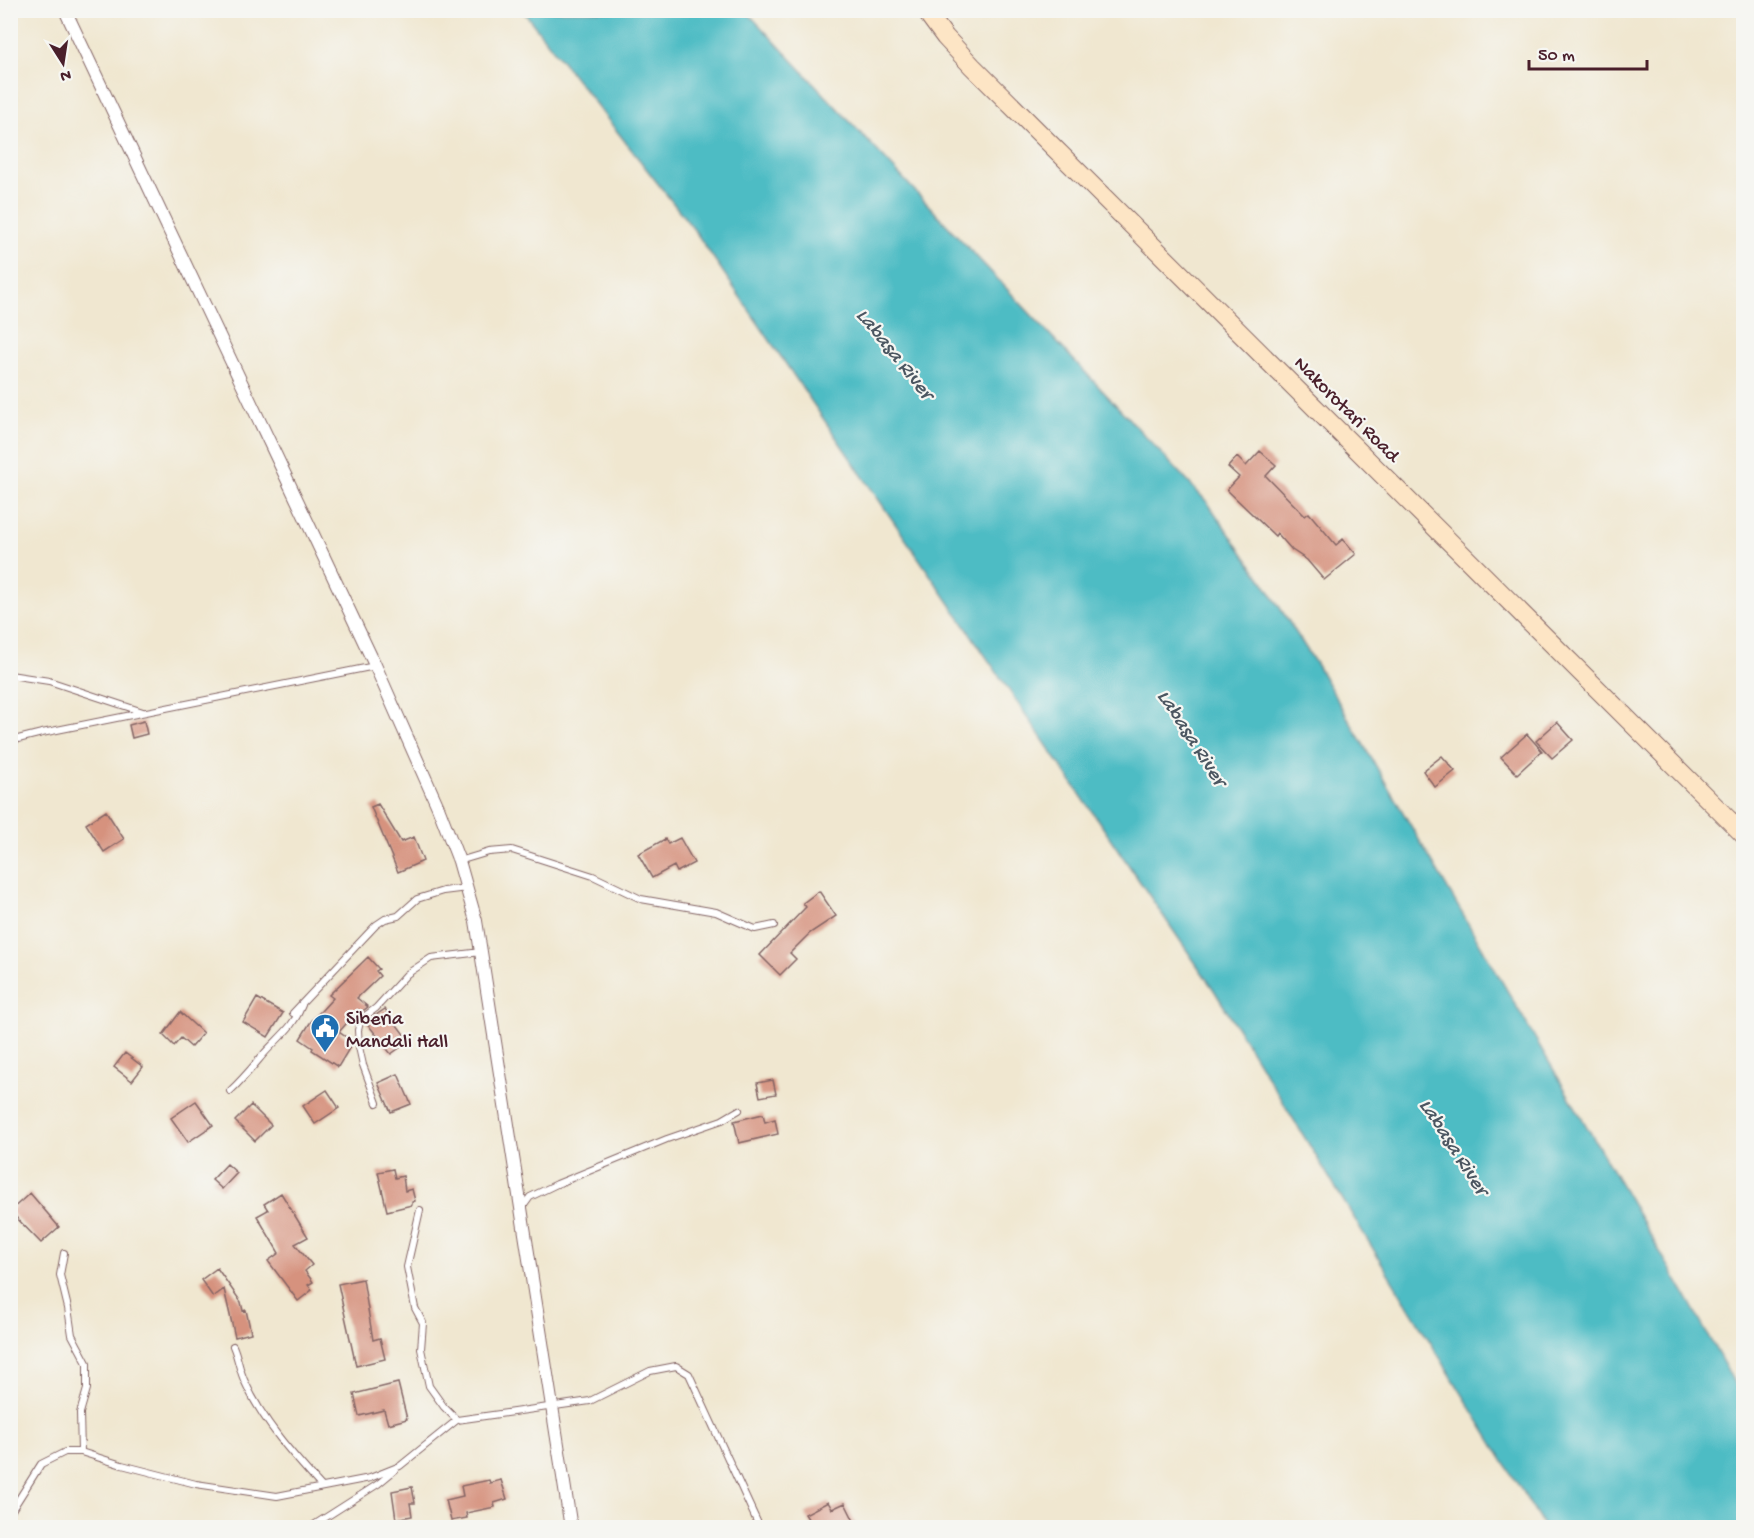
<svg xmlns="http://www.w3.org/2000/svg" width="1754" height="1538" viewBox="0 0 1754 1538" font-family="'Gochi Hand',sans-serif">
<rect width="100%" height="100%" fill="#f6f6f2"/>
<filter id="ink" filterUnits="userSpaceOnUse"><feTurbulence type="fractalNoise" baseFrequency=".0167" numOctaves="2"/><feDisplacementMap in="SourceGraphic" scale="12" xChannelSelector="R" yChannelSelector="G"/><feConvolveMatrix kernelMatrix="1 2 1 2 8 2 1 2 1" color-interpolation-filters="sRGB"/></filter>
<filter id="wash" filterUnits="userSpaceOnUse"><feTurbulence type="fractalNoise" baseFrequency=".008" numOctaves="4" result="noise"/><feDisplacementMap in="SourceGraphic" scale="24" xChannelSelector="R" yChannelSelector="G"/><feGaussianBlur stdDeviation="1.35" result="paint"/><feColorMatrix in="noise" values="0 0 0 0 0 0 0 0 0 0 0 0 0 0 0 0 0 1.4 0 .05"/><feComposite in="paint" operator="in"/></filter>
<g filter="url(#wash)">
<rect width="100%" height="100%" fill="#f0e7d0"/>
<path fill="#4ebcc4" stroke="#4c6e78" stroke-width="1.5" d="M523,11h223l461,491 57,81 54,84 372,636 53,96v128h-199l-330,-537 -519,-759z"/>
<g id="blocks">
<path fill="#d6927e" d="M1260,451l16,14 -10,11 39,40 4,-3 27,32 7,-6 13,15 -32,26 -17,-20 -15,-10 -15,-17 -2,3 -48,-46 12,-13 -11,-10 9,-10 9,9z
M144,721l3,13 -15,4 -3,-13z
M1557,722l16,18 -21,18 -16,-17z
M1527,734l15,17 -25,23 -16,-17z
M1442,756l13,15 -20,16 -12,-16z
M378,804l23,38 13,-5 9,24 -25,11 -27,-65z
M106,811l18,28 -20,13 -18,-28z
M680,838l14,25 -17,9 -3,-6 -22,12 -14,-24 27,-15 3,5z
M819,891l17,25 -26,17 -20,20 6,6 -16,16 -20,-20 46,-48 -3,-4z
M368,957l11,12 -3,2 4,5 -23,22 11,9 -8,6 -2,-3 -19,22 14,10 -15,25 -26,-17 1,-2 -13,-9 10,-16 23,-25 -4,-3z
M257,998l26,15 -15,24 -25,-15z
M385,1009l24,32 -18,13 -25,-32z
M180,1012l23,21 -12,14 -10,-9 -7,8 -11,-11z
M125,1053l18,14 -11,14 -18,-14z
M398,1074l13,30 -20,8 -13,-29z
M773,1080l3,14 -16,3 -3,-14z
M327,1090l12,18 -24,16 -12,-18z
M196,1101l17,24 -25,17 -17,-24z
M251,1105l20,20 -16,16 -20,-20z
M763,1114l2,8 10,-3 3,15 -39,9 -5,-22z
M227,1164l10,9 -15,16 -10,-9z
M393,1169l2,9 8,-2 2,15 7,-2 3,12 -3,1v3l-25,6 -9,-39z
M30,1193l29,34 -18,16 -31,-32z
M281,1193l27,44 -13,7 17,21 -7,6 8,11 -5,3 4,5 -14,11 -30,-40 11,-8 -22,-37 11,-6 -4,-6z
M217,1268l24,34 2,9 3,-1 5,23 -16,4 -11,-48 -11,8 -12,-17z
M363,1279l10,61 7,-2 5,21 -29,7 -18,-82z
M398,1383l9,36 -19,5 -4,-14 -25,6 -5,-22z
M489,1480l1,3 11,-3 6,19 -13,4 1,4 -29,6 1,5 -16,3 -5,-21 17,-4 -2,-10z
M412,1487l3,16h-5l2,13 -16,3 -4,-28z
M828,1502l4,7 13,-6 12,24h-44l-8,-13z"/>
</g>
</g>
<g filter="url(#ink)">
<use href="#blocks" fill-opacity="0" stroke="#846565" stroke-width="1.5"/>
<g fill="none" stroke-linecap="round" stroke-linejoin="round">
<g stroke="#846565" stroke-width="8">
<path id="lane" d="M10,675l39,6 94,31
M10,741l32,-8 333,-67
M459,861l30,-9 23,-2 81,26 48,23 75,13 39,17 19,-4
M293,1013l83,-88 9,-6 13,-3 19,-17 26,-8 24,-3
M230,1091c12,-11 21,-22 32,-35 15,-18 31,-27 40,-51
M377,1103l-14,-38 -4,-18 -1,-17 3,-11 15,-11 31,-34 24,-16 50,-6
M522,1208l8,-11 27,-13 110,-45 55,-19 17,-10
M420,1210l-13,57 8,41 8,15 -2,26 8,37 15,21 13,13
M64,1253l-4,22 8,33 4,27 15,28v26l-7,24 1,39 41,13 74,19 81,12 93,-18 30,-12 57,-46 133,-19 60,-30 26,-5 13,8 71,154
M233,1346c5,11 6,24 12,36 18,40 48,73 77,105
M10,1513l31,-49 24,-12h16
M309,1528l69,-44 17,-14"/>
</g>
<g stroke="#846565" stroke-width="14">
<path id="street" d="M65,10l310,655 63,142 21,54 17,60 5,31 90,576"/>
</g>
<g stroke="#846565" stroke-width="20">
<path id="secondary" d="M925,10l20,27 27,29 772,769"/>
</g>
<use href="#lane" stroke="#fff" stroke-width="6"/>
<use href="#street" stroke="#fff" stroke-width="12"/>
<use href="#secondary" stroke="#fde5c5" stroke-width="18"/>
</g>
</g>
<defs>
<g id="civic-pin" transform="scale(1.5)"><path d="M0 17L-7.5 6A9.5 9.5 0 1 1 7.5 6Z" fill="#1f6fb2" stroke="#f6f6f2"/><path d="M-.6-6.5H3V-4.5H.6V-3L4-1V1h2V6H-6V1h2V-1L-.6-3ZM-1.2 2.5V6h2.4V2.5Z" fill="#fff"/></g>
</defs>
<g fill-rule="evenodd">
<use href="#civic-pin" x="325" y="1028"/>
</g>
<g text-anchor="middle" stroke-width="4.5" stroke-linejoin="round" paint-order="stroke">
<g font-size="20" fill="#4a1f2b" stroke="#f6f6f2">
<text transform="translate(1348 408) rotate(45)" y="7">Nakorotari Road</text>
</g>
<g font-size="20" fill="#4a1f2b" stroke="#f6f6f2" text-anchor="start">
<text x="346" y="1024">Siberia<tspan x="346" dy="23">Mandali Hall</tspan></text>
</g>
<g font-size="21" font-style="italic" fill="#4b5661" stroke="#f6f6f2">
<text transform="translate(896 353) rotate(51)" y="7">Labasa River</text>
<text transform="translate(1193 737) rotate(57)" y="7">Labasa River</text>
<text transform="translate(1455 1146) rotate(57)" y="7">Labasa River</text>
</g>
</g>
<rect width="1754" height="1538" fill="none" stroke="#f6f6f2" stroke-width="36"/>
<g transform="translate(63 63) rotate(168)" stroke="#f6f6f2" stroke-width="4.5" paint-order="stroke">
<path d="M0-4.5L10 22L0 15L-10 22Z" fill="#4a1f2b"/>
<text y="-9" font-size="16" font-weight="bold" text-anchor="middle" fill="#4a1f2b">N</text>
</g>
<path d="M1529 60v9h118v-9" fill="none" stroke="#4a1f2b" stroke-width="3"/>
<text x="1538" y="60" font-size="18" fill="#4a1f2b" stroke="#f6f6f2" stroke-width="4.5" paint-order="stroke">50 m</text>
</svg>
